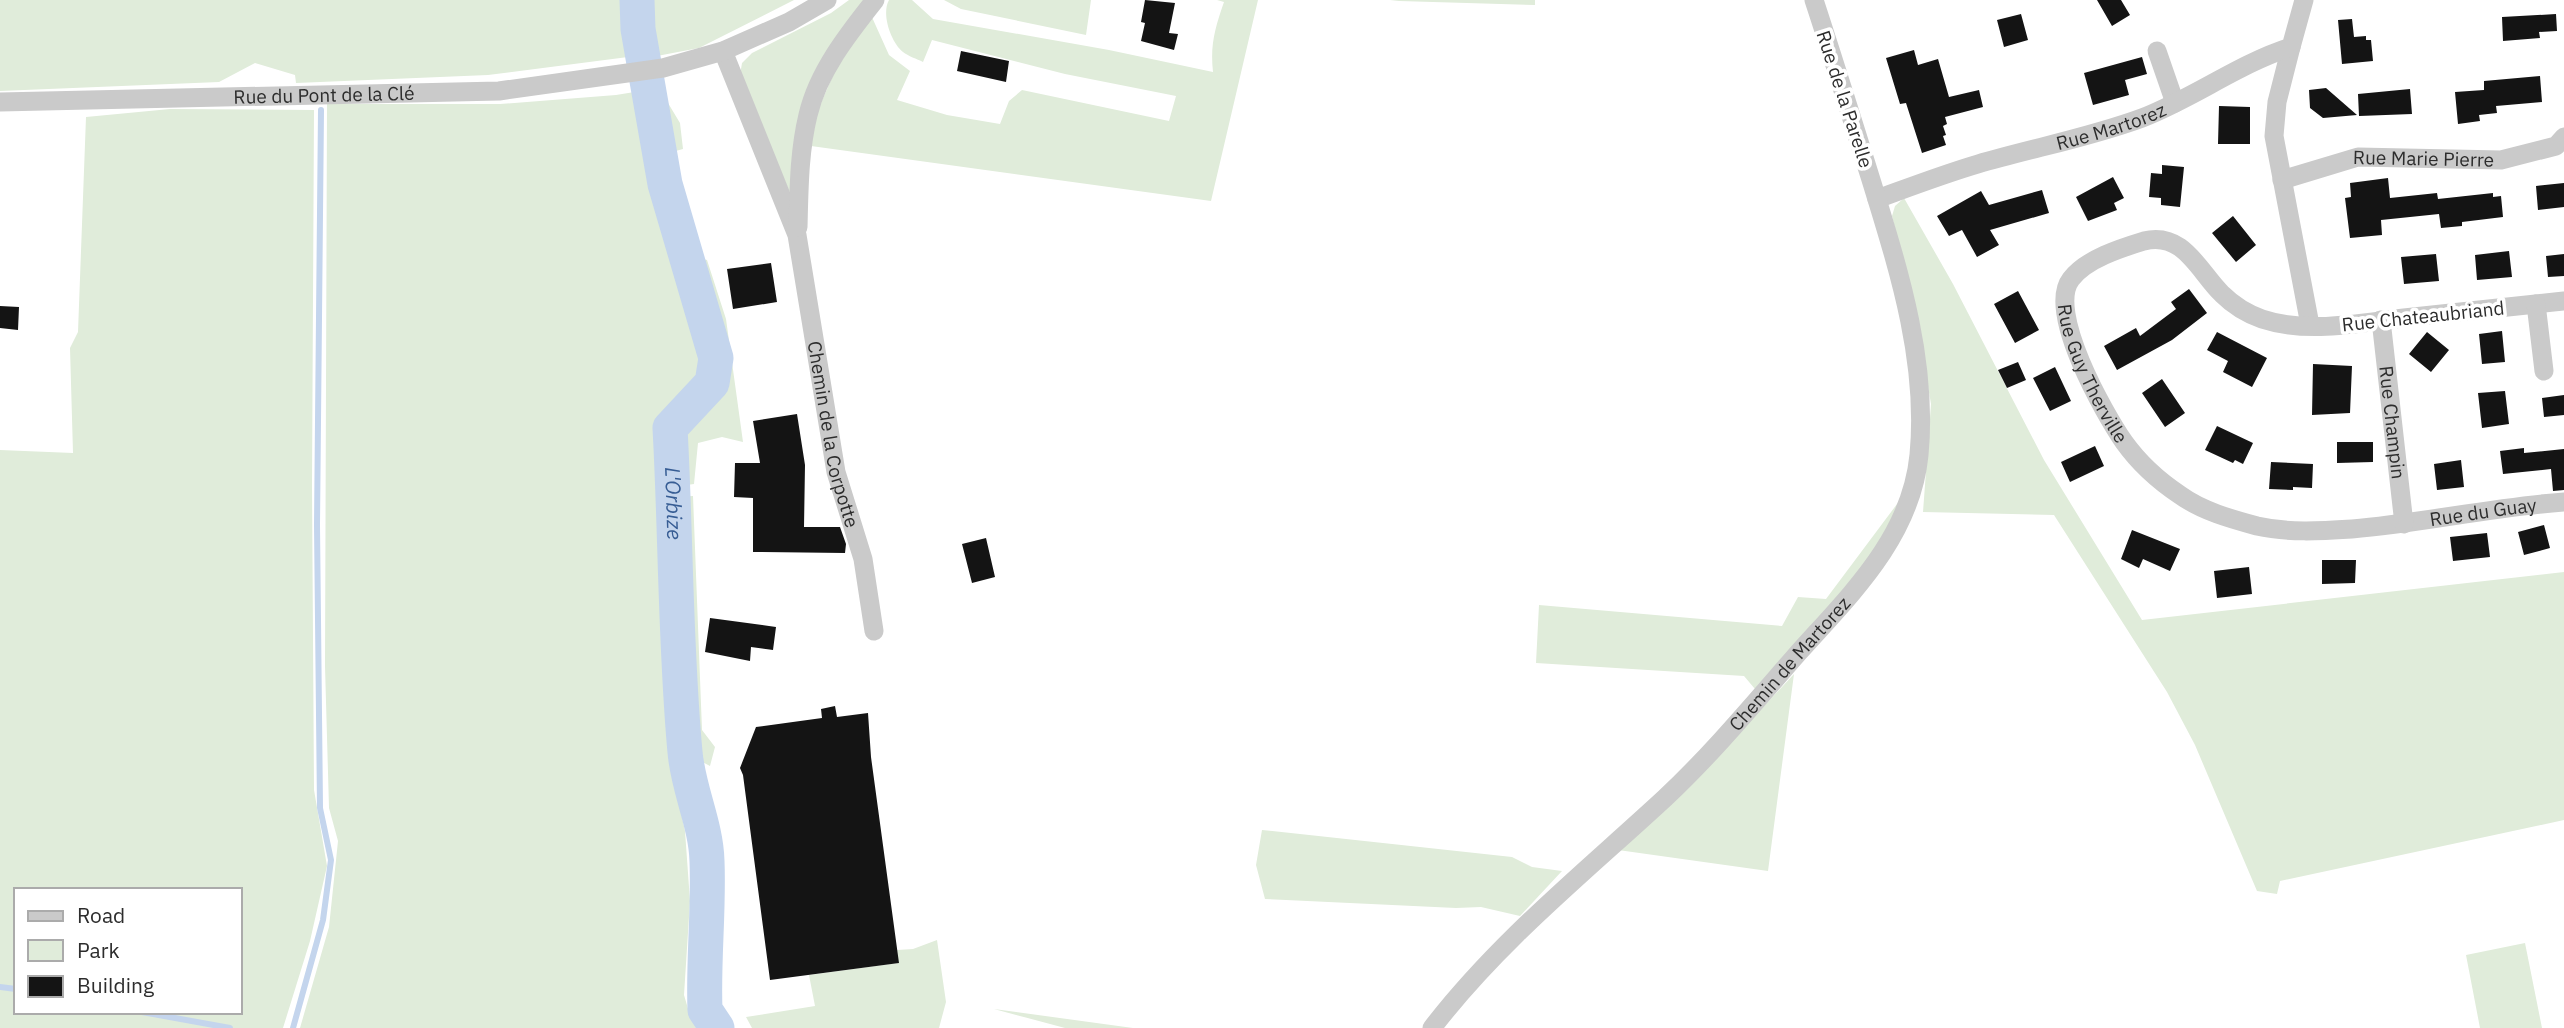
<svg xmlns="http://www.w3.org/2000/svg" width="2564" height="1028" viewBox="0 0 2564 1028" font-family="'IBM Plex Sans',sans-serif">
<rect width="100%" height="100%" fill="#fff"/>
<path fill="#e0ecda" fill-rule="evenodd" d="M0,0h625l3,57 -140,18 -192,8 -1,-8 -40,-12 -36,19 -219,9z
M652,0h142l-95,48 -42,8z
M849,0h15l-34,49 -37,151 -53,-125 2,-12 10,-10 79,-40z
M889,0h23l21,19 176,31 104,22c-3,-27 2,-44 11,-70l-7,-2h41l-47,201 -400,-55 6,-34 18,-41 36,-56 18,40 21,16 -13,29 50,15 53,9 9,-23 13,-11 147,31 7,-25 -111,-22 -133,-34 -9,22c-6,-3 -15,-6 -20,-10 -12,-10 -22,-38 -14,-52z
M944,0h147l-5,35 -125,-26z
M1390,0h145v5l-136,-4z
M659,88l21,35 3,26 -26,7 23,96 27,8 19,59 17,123 -21,-5 -24,6 -4,41 -29,4 -5,10 33,-2 9,234 13,17 -5,19 -40,-21v16l15,70 5,70 -6,94 5,17 9,16h-398l29,-101 9,-86 -9,-33 -4,-142 2,-562h173l116,-9z
M170,109l144,1 -2,376 2,304 13,76 -17,75 -27,87h-283v-578l73,3 -3,-105 8,-16 8,-215zM16,890h224v122h-224z
M1904,198l49,86 91,176 98,160 422,-48v248l-284,61 -3,13 -20,-3 -62,-146 -28,-53 -113,-177 -131,-3 8,-108 -14,-84 -25,-104 3,-10z
M1900,500l-23,55 -122,134 -11,-13 -208,-13 3,-58 243,21 16,-29 28,2z
M1794,674l-26,197 -150,-21 92,-86z
M1262,830l250,27 20,10 30,4 -42,45 -39,-9 -25,1 -191,-9 -9,-34z
M937,940l9,62 -7,26h-187l-6,-11 69,-11 -6,-31 89,-12 -1,-13 16,-1z
M2525,943l17,85h-62l-14,-73z
M994,1009l139,19h-68z"/>
<g fill="none" stroke-linecap="round" stroke-linejoin="round">
<path stroke="#c4d5ed" stroke-width="6" d="M0,987l16,2
M142,1012l88,16
M293,1028l30,-108 8,-60 -11,-52 -3,-283 4,-415"/>
<path stroke="#c4d5ed" stroke-width="35" id="s1" d="M637,0l1,29 27,155 51,174 -4,25 -42,45c6,108 5,216 15,324 3,37 21,72 22,109 2,50 -4,100 -2,149l12,18"/>
</g>
<path fill="#141414" d="M1145,0l30,3 -6,30 9,1 -4,16 -33,-9 4,-18 -4,-1z
M2097,0h24l9,15 -18,11z
M2021,14l7,26 -24,7 -7,-27z
M2556,14l1,17 -18,1 1,6 -37,3 -1,-24z
M2352,19l2,18 12,-1v4h5l2,21 -31,3 -4,-44z
M1914,50l4,15 20,-6 11,38 30,-7 4,17 -38,10 2,7 -4,2 3,9 -3,1 3,9 -24,8 -16,-50 -6,1 -14,-46z
M961,51l48,10 -3,21 -49,-11z
M2142,57l5,17 -22,6 4,15 -36,10 -9,-32z
M2540,76l2,26 -46,4 1,7 -18,2 1,6 -22,3 -3,-32 29,-2v-9z
M2326,88l31,27 -34,3 -13,-10 -1,-18z
M2410,89l2,25 -53,2 -1,-22z
M2219,106l31,1v37h-32z
M2162,165l22,2 -4,40 -19,-2v-7l-12,-1 2,-24 11,1z
M2113,177l11,21 -10,5 3,7 -29,11 -12,-24z
M2388,178l2,20 47,-5 1,6 55,-6v4l8,-1 2,21 -41,5v4l-21,2 -2,-14 -58,6 1,15 -32,3 -5,-40 6,-1 -1,-14z
M2564,183v24l-26,3 -2,-24z
M2042,190l7,23 -59,17 9,15 -22,12 -15,-27 -13,6 -12,-20 44,-25 8,14z
M2233,216l23,29 -20,17 -24,-29z
M2509,251l3,26 -35,3 -2,-25z
M2436,254l3,27 -35,3 -3,-27z
M2564,254v22l-16,1 -2,-21z
M771,263l6,39 -44,7 -6,-40z
M2189,289l18,24 -35,27 -55,30 -13,-24 32,-18 4,8 36,-27 -5,-7z
M2018,291l21,39 -24,13 -21,-39z
M0,306l19,1 -1,23 -18,-2z
M2502,331l3,31 -23,2 -3,-30z
M2217,332l50,26 -15,29 -29,-15 5,-11 -21,-11z
M2427,332l22,18 -18,22 -22,-18z
M2018,362l8,18 -19,8 -9,-18z
M2313,364l39,2 -2,47 -38,2z
M2055,367l16,34 -21,10 -17,-33z
M2162,379l23,34 -20,14 -23,-34z
M2505,391l4,33 -27,4 -4,-35z
M2564,395v20l-20,2 -2,-19z
M797,414l8,51 -1,62h36l6,17 -1,9 -92,-1v-54l-19,-1 1,-34h25l-7,-42z
M2217,426l36,17 -10,21 -8,-4 -2,3 -28,-13z
M2337,442h36v20l-36,1z
M2095,446l9,20 -34,16 -9,-20z
M2524,448v5l40,-4v41l-11,1 -2,-22 -48,5 -3,-23z
M2461,460l3,27 -27,3 -3,-26z
M2271,462l42,2 -1,24 -19,-1v3l-24,-1z
M2544,525l6,23 -26,7 -6,-23z
M2132,530l48,19 -10,22 -27,-12 -4,9 -18,-9z
M2487,533l3,24 -37,4 -3,-24z
M986,538l9,39 -23,6 -10,-39z
M2322,560h34l-1,23 -33,1z
M2249,567l3,27 -35,4 -3,-27z
M710,618l66,9 -3,23 -22,-3 -1,14 -45,-9z
M835,706l2,11 31,-4 3,44 28,206 -129,17 -27,-205 -3,-7 16,-41 66,-9 -1,-9z"/>
<g fill="none" stroke-linecap="round" stroke-linejoin="round">
<g stroke="#cacaca" stroke-width="19">
<path d="M2291,47l-14,55 -3,34 36,189"/>
<path id="s2" d="M723,51l74,184 39,237 27,87 11,72"/>
<path d="M2157,51l18,52"/>
<path id="s3" d="M0,102l499,-11 164,-23 60,-17 66,-29 38,-22"/>
<path id="s4" d="M2282,180l76,-23 143,3 55,-14 8,-9"/>
<path id="s5" d="M1877,199c33,-12 67,-25 101,-35 54,-16 110,-26 164,-46 52,-20 96,-54 149,-71l13,-47"/>
<path d="M798,227c1,-37 1,-75 10,-112 10,-43 40,-81 67,-115"/>
<path id="s6" d="M2564,301c-53,6 -107,11 -160,17 -45,5 -97,16 -142,1 -14,-5 -29,-14 -40,-25 -23,-22 -38,-63 -78,-53 -23,7 -58,18 -73,38 -25,32 33,134 53,163 15,21 35,39 56,53 22,16 51,24 77,31 31,7 63,5 95,3 71,-6 141,-22 212,-27"/>
<path d="M2536,304l8,67"/>
<path id="s7" d="M2381,320l23,204"/>
<path id="s8" d="M1432,1028c67,-87 153,-156 233,-230 48,-45 91,-97 134,-146 52,-58 112,-115 120,-197 9,-93 -20,-184 -47,-272 -19,-61 -38,-122 -58,-183"/>
</g>
</g>
<g text-anchor="middle" stroke-width="7" stroke-linejoin="round" paint-order="stroke">
<g font-size="19" fill="#2d2d2d" stroke="#fff">
<text dy="7" stroke="none"><textPath href="#s3" startOffset="324">Rue du Pont de la Clé</textPath></text>
<text transform="translate(1845 99) rotate(72)" y="7">Rue de la Parelle</text>
<text dy="7" stroke="none"><textPath href="#s5" startOffset="245">Rue Martorez</textPath></text>
<text dy="7" stroke="none"><textPath href="#s4" startOffset="145">Rue Marie Pierre</textPath></text>
<text transform="translate(2423 316) rotate(-6)" y="7">Rue Chateaubriand</text>
<text dy="7" stroke="none"><textPath href="#s6" startOffset="637">Rue Guy Therville</textPath></text>
<text dy="7" stroke="none"><textPath href="#s7" startOffset="103">Rue Champin</textPath></text>
<text dy="7" stroke="none"><textPath href="#s2" startOffset="401">Chemin de la Corpotte</textPath></text>
<text dy="7" stroke="none"><textPath href="#s6" startOffset="1102">Rue du Guay</textPath></text>
<text dy="7" stroke="none"><textPath href="#s8" startOffset="511">Chemin de Martorez</textPath></text>
</g>
<g font-size="21" font-style="italic" fill="#375d94" stroke="#fff">
<text dy="7" stroke="none"><textPath href="#s1" startOffset="530">L'Orbize</textPath></text>
</g>
</g>
<rect x="14" y="888" width="228" height="126" fill="#ffffff" stroke="#ababab" stroke-width="2"/>
<rect x="28" y="911" width="35" height="10" fill="#cacaca" stroke="#ababab" stroke-width="2"/>
<text x="77" y="923" font-size="21" fill="#2d2d2d">Road</text>
<rect x="28" y="940" width="35" height="21" fill="#e0ecda" stroke="#ababab" stroke-width="2"/>
<text x="77" y="958" font-size="21" fill="#2d2d2d">Park</text>
<rect x="28" y="976" width="35" height="21" fill="#141414" stroke="#ababab" stroke-width="2"/>
<text x="77" y="993" font-size="21" fill="#2d2d2d">Building</text>
</svg>
